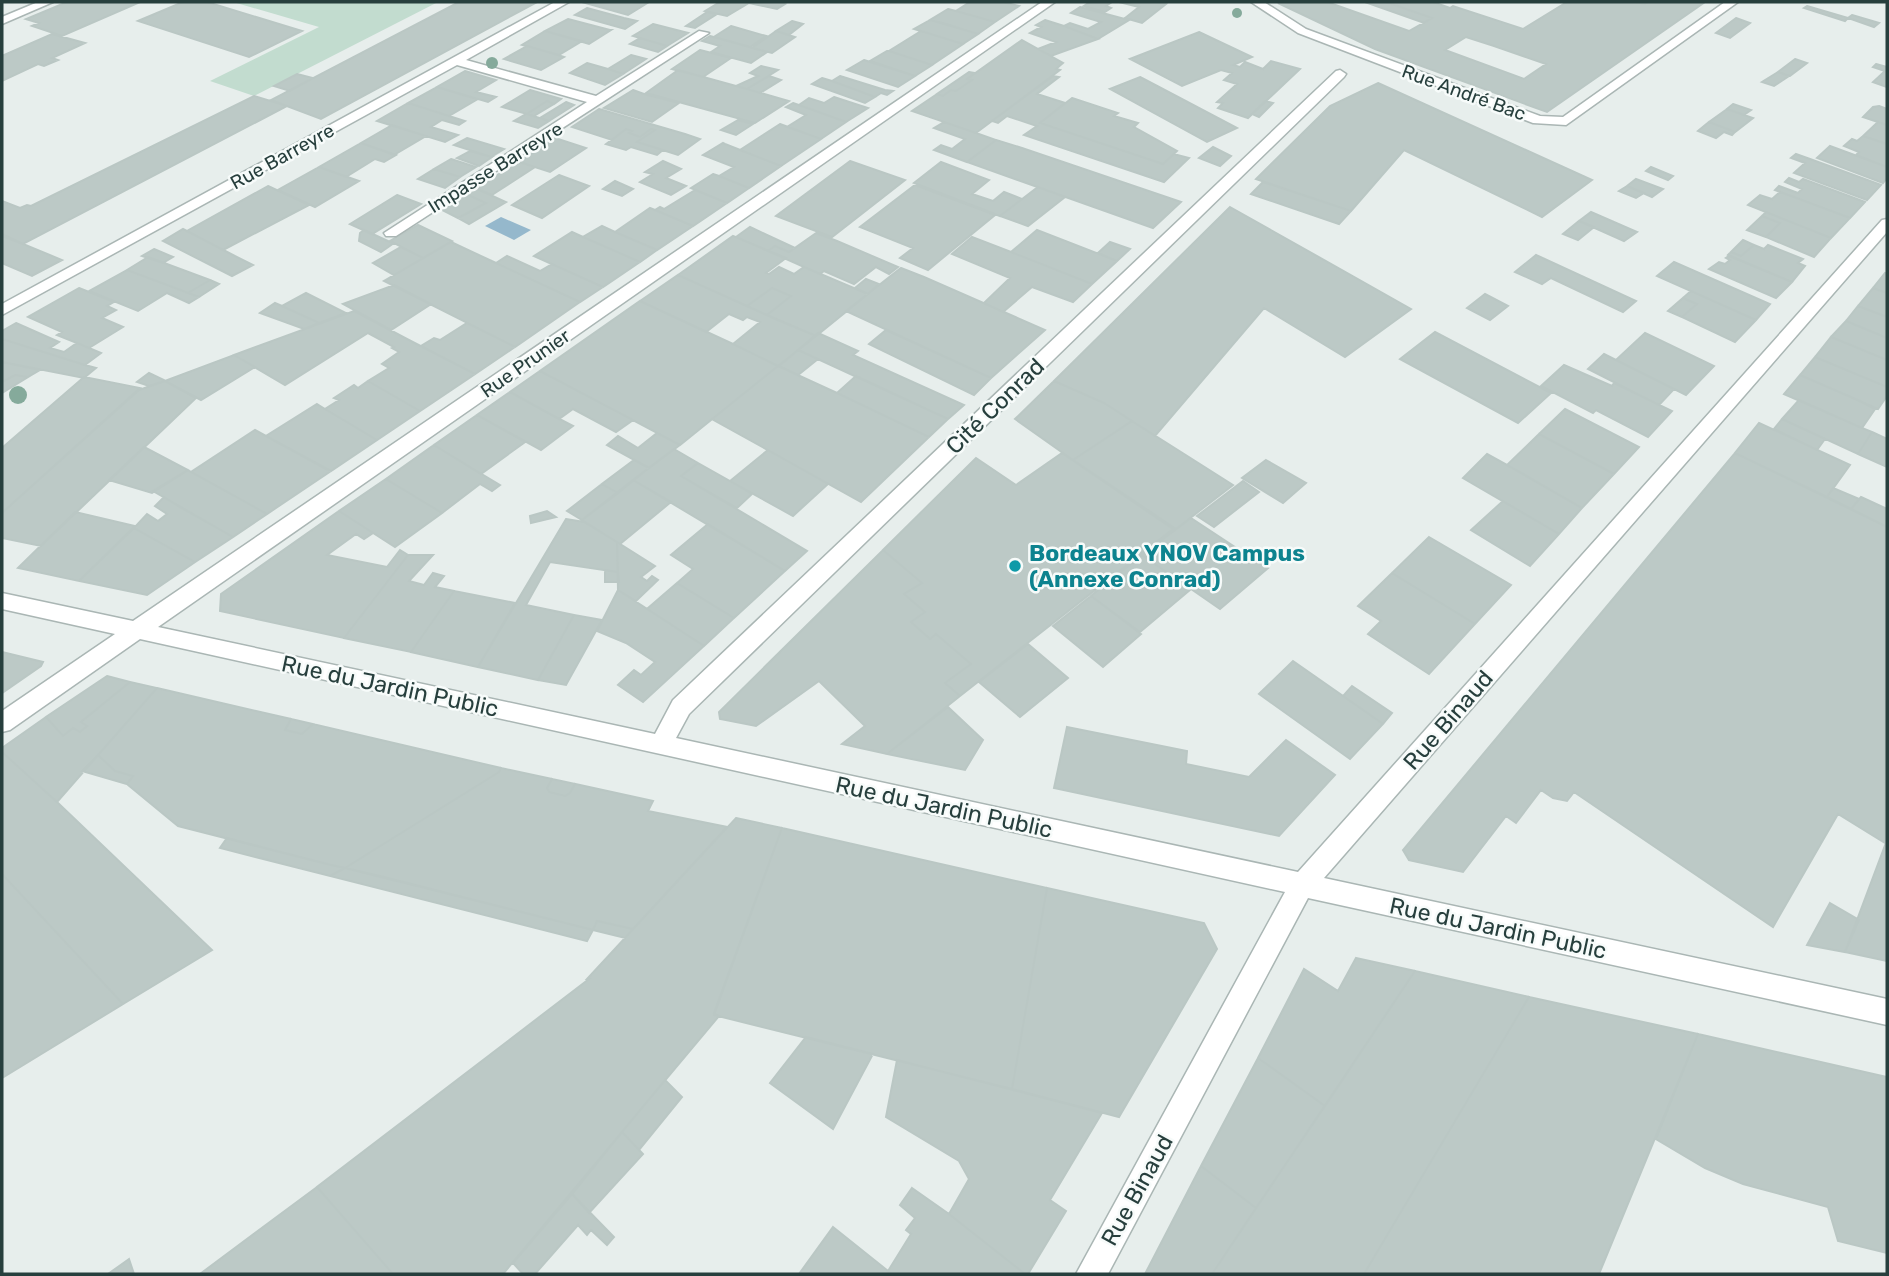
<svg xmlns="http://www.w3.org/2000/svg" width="1889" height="1276" viewBox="0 0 1889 1276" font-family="Rubik,sans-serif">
<rect width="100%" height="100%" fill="#e7eeec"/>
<path fill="#c2dccf" d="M233,2h205l-184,94 -44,-15 109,-54z"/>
<path fill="#95b8cc" d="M501,217l30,13 -17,10 -29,-14z"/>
<path fill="#bcc9c6" stroke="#bac7c4" stroke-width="2" fill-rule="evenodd" d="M67,2h73l-78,34 -30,-10 7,-3 -13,-4z
M183,2h24l95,29 -53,26 -111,-36z
M459,2h78l-216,117 -50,-19z
M588,2h61l-21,13 -43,-12z
M720,2h58l7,2 -8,5 -28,-6 -22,13 -22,-5z
M970,2h33l16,4 -24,16 -39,-11z
M1090,2h22l-6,4 5,2 -6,4 -21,-6z
M1119,2h37l10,2 -24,19 -17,-5 14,-11z
M1327,2l82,29 23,-13 -46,-16h47l17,6 3,-2 70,23 44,-27h69l9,2 3,-2h57l-158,110 -172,-63 -97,-46zM1466,37l28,9 52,18 -22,15 -79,-29z
M1365,2h21l46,16 -8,5z
M1807,6l41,12 -3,3 -41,-13z
M1080,7l49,13 -31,19 -34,-13 6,-3 18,6 13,-7 -30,-9z
M587,8l37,10 13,3 -12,8 -50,-14z
M948,9l8,2 39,11 -17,12 -48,-14z
M707,12l10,2 -22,14 -9,-2z
M1852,15l27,8 -5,4 -26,-9z
M1736,18l14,5 -20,15 -14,-5z
M568,19l42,11h1l-22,14 -44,-13z
M930,20l16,4 32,10 -15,10 -49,-15z
M1045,20l19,6 34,13 -47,17 -13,-7 18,-7 -26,-9 11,-6 -5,-2z
M792,21l11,3 -14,11 -13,-4z
M653,24l35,9 -21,13 -34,-10z
M731,26l35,10 -16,11 -36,-10z
M545,31l37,10 -23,14 -37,-10z
M776,31l19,6 -23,16 -20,-5z
M921,31l42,13 -31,21 -43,-14z
M1199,32l53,25 -19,8 7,2 5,-5 18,7 8,-8 29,8 -52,49 -30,-10 5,-5 -6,-1 20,-18 -13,-4 8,-7 -11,-3 -39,16 -52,-27z
M52,34l33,9 -33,15 6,2 -14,6 -6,-2 -36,17v-25z
M710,36l54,15 3,1 -16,11 -40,-11 9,-6 -18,-5z
M640,38l27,8 -9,6 -28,-8z
M1022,40l41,23 -7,6 4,1 -84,63 -64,-22 25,-17 6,2 8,-6 5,1 16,-11 -5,-1z
M527,46l31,9 6,2 -23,13 -37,-11z
M700,50l31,8 -28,19 -31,-8z
M887,51h2l43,14 -17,11 -45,-15z
M631,55l15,4 -23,15 -15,-5z
M1795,59l12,4 -17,13 -12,-4z
M864,60l19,6 32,10 -17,11 -51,-17z
M587,63l21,6 15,5 -18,11 -35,-12z
M1876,64l11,3v20l-14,-5 12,-11 -12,-4z
M761,66l17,4 -31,19 -11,-3 22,-10 -8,-3z
M678,70l58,16 53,15 -34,22 -109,-30z
M465,71l31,9 -20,12 20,5 -8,5 -51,-15z
M969,72l6,1 -8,6 5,1 -16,11 -5,-1 -8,6 -6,-2z
M1778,72l11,4 -15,10 -12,-4z
M297,74l16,4 -23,13 -16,-5z
M769,76l12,4 -21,13 -13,-4z
M840,76l45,14 8,1 -6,4 -6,-2 -6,4 -43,-16z
M1053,76l6,1 -22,17 28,9 -25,20 123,41 11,-10 15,4 -25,24 -140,-47 13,-9 -30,-10 -9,7 -6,-2z
M1140,77l21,11 76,40 -30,14 -97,-53z
M822,78l10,3 43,16 -10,6 -53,-19z
M1378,83l214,97 -50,37 -138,-67 -53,61 -95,-32 74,-73z
M437,87l29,9 12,3 -29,17 -41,-13z
M530,90l31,9 -7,5 -7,-3 -20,13 -25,-7z
M633,90l11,4 35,9 -27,19 -48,-14z
M254,96l33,10 -264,138 -21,-10v-33l18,7 7,-3 4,1z
M834,97l34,11 -22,14 -47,-17 10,-7 15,5z
M1072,98l46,15 -4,3 24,7 -4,4 43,24 -14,13 -123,-41z
M547,101l7,3 -20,12 -7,-2z
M1265,101l8,2 -14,14 -7,-3z
M566,102l8,3 -25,16 -9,-3z
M408,103l41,13 16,5 -6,4 -17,-5 -11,7 27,8 -13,7 -68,-21z
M793,103l20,7 33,12 -25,17 -34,-12 19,-12 -20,-8z
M1733,104l18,6 -7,5 -17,-6z
M1879,106l8,3v16l-24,-8 10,-10z
M599,109l86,25 15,5 -22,16 -41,-13 18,-12 -4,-1 -11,8 -11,-4 3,-2 -6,-2 -14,11 -40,-13z
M1727,109l17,6 9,3 -18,14 -26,-10z
M526,114h1l22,7 -11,7 -24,-7z
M738,120l15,4 -17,11 -15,-5z
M944,122l32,11 20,7 -29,22 -33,-12 7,-5 11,4 13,-10 -31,-11z
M1709,122l26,10 -3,3 -8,-3 -8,6 -18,-7z
M1878,122l9,3v19l-24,-8z
M780,124l41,15 -40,27 -41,-16z
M392,125l34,11 -32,19 -33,-12z
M626,129l6,2 -3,2 11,4 11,-8 4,1 -18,12 26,8 -6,5 -26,-8 -5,3 -20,-6z
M1863,136l24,8v23l-31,-12 3,-3 -15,-6 8,-7 5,2z
M467,138l37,11 -13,8 -37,-12z
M555,138l31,10 -36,24 -31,-10z
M996,140l26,8 159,54 -28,26 -186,-66z
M361,143l35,12 -12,7 -9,-3 -29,18 -27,-10z
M723,143l2,1 56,22 -32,22 -30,-12 15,-9 -31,-12z
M1830,146l57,21v11l-4,5 -66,-25z
M1213,147l18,9 -11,10 -21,-8z
M470,151l21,6h1l-13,9 -22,-8z
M1796,154l14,5 71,26 -14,15 -73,-27 11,-10 -14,-5z
M451,159l25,8 -16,10 -26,-8z
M663,161l18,8 -15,9 20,8 -15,9 -31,-13 13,-8 -8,-2z
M850,161l55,19 -73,57 -56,-21z
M520,162l15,5 -43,28 -17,-7z
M941,162l48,18 -17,14 21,7 11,-9 18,7 -22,17 -86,-33z
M319,167l40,14 -44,26 -37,-17z
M1651,167l22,9 -5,4 -22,-9z
M434,169l26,8 -15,11 -27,-9z
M713,174l6,2 30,12 -22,15 -36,-15z
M559,175l30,11 -47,32 -30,-13z
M1789,178l10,4 4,-3 62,23 -15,16 -75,-28 4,-4 19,7 4,-4 -17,-7z
M1636,179l27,10 -11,8 -25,-11z
M615,181l18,8 -11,7 -19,-7z
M1263,182l88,29 -12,13 -88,-30z
M915,185l80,30 -67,55 -28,-12 13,-10 -53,-21z
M268,186l41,19 -86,45 -36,-19z
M1627,186l17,7 -8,5 -17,-7z
M1038,187l27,10 -37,29 -28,-10z
M475,188l31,14 -37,22 -11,-6 28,-15 -20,-9z
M695,190l32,13 -34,23 -38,-16 5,-3 4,2z
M1780,192l14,5 56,21 -19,20 -83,-33 12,-10 12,4z
M466,194l20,9 -28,15 -16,-8z
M397,195l24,9 -49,30 -22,-10z
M1230,207l181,102 -66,48 -81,-49 -109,128 -51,-33 -50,-22z
M650,208l5,2 38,16 -36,24 -42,-18z
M1591,212l39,17 7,3 -13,9 -45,-20z
M1766,212l65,26 -17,19 -48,-20 14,-14 -18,-7z
M1762,216l18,7 -14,14 -19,-7z
M1579,221l15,6 -16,13 -15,-6z
M418,225l34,16 -29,17 -33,-17z
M602,226l13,6 42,18 -17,12 -57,-25z
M750,227l45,21 -6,4 -14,-6 -7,5 -32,-14z
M183,229l48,25 22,11 -21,11 -69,-35z
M364,230l26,12 4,1 -13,9 -22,-11 1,-8z
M1037,230l80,31 -25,23 -81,-32z
M572,232l11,5 57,25 -37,25 -69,-31z
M816,233l21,8 61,26 -9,7 -13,-7 -22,17 -30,-13 -4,3 -52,-23 7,-5 14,6z
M2,236l21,8 39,16 -30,16 -30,-13z
M733,236l53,22 -20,15 3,1 10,-7 15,7 10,-7 64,27 -52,42 -49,-21 24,-19 -19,-8 -25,18 -69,-31z
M972,237l39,15 81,32 -19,18 -41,-15 -29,25 -19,-9 26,-25 -58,-24z
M1743,240l11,5 -13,11 -10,-4z
M451,242l45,21 84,39 -65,45 -131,-66z
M1110,242l20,7 -13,12 -19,-8z
M1754,245l10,4 4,-4 35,14 -5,4 7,3 -13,16 -64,-27 3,-3 10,4z
M401,247l22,11 -29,17 -21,-12z
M154,249l19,8 -10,6 -21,-7z
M1536,255l100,46 -13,11 -72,-34 -9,6 -27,-12z
M507,256l33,15 12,-7 51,23 -23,15 -84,-39z
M1729,256l63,26 -16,16 -67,-29 10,-7 6,2 5,-4 -4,-2z
M148,257l62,23 -22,13 -61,-23z
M1674,262l96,42 -14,16 -99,-44z
M901,268l23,9 121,53 -54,48 -145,-67z
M127,270l72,27 -10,6 -22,-10 -29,18 -49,-20z
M1885,273l2,1v19l-14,-5z
M678,275l95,43 43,18 -38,30 -45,-22 27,-22 -13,-5 -4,3 -14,-6 -23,18 -66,-31z
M866,279l13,5 -11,10 -13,-6z
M210,280l9,4 -20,13 -11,-4z
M394,285l37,19 -40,26 -48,-26z
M79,288l35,14 -7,4 9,4 -14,8 21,9 -34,21 -32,-13 5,-3 -34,-15z
M772,288l19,8 -24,19 -20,-9z
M1873,288l14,5v24l-29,-11z
M1691,291l49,22 16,7 -21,22 -53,-25 15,-13 -14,-6z
M306,293l40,20 -27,10 -37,-17z
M1485,294l23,12 -18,14 -23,-12z
M1683,298l14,6 -15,13 -14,-6z
M640,301l93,43 45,22 -98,79 -140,-74z
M275,303l7,3 37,17 -15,6 -44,-16z
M1858,306l29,11v21l-41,-17z
M354,311l53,28 68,35 -55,37 -52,-30 21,-13 -7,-4 17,-12 -7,-4 2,-1 -26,-14 -83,52 -51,-30z
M1846,321l41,17v22l-56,-23z
M16,323l43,19 -9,6 14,4 13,-9 24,10 -16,12 -83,-26v-8z
M467,323l48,24 -40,27 -54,-28 13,-8 6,2z
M886,330l105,48 -17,17 -105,-51z
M1435,332l116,61 -33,30 -118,-64z
M818,333l40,18 -5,4 111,50 -16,14 -150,-69z
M1645,333l69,33 -28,29 -70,-35z
M1831,337l56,23v27l-72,-30z
M2,339l83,26 11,3 -12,10 -82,-16z
M798,350l20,9 -20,16 -19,-9z
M1604,354l70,35 -15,16 -71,-36z
M234,355l21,12 -54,33 -36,-19z
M1815,357l72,30v9l-9,13 -78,-34z
M2,362l38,8 -12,7 -13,-2 -13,7z
M1564,365l48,21 2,-3 58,28 -24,26 -52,-27 -3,3 -52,-27z
M778,366l59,27 92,44 -68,65 -149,-83z
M540,371l93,49 -17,12 -43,-23 -14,10 -49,-27z
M149,373l15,7 1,1 -16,5 -12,-4z
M15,375l13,2 -26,16v-11z
M1800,375l60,26 15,8 -13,19 -78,-34z
M856,376l92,43 -19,18 -92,-44z
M84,377l56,11 -138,125v-65z
M165,381l31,17 -155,148 -39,-8v-25l137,-123z
M368,381l52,30 -43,29 -52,-31 14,-9 -5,-2 20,-13 4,3z
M1054,381l50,22 28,18 -59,39 -58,-41z
M510,392l38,21 25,13 -32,24 -64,-35z
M1799,400l63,28 10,4 -14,22 -76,-35z
M317,404l8,5 52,31 -46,31 -65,-35z
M1565,409l74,38 -25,27 -75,-40z
M477,415l48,27 -44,32 -47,-29z
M1782,419l43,20 -8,11 -43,-21z
M1132,421l49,31 52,33 -57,44 -103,-69z
M1759,423l91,42 -23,32 -92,-44z
M255,430l71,39 5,2 -64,43 -76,-42z
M1872,432l15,7v28l-29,-13z
M657,433l23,12 -31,23 -42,-23 11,-9 20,12z
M1539,434l75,40 -32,34 -75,-43z
M434,445l41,25 25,15 -8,6 -12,-7 -38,29 -56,-34z
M144,447l44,23 -36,23 -43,-13z
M674,449l24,14 -17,13 126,75 -22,20 -152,-91z
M768,450l60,34 -35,32 -63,-35z
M1062,453l111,76 -213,167 -15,-13 26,-19 -35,-30 -6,5 -19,-17 14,-10 -21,-18 18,-11 -39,-33 93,-92 40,27z
M1735,453l152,74 -2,316 -47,-29 -65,113 -199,-135 -7,9 -14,-3 -12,-8 -25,33 -10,-7 -43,56 -54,-12 -6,-10z
M1487,454l33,18 62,36 -23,26 -96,-56z
M634,460l15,8 -31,25 -16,-9z
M1266,460l40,23 -23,20 -41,-25z
M698,463l32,18 22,13 -15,14 -56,-32z
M188,470l3,2 76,42 -34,23 -80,-46z
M386,479l56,34 -47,34 -56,-36z
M633,480l38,22 -51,42 -38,-24z
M1243,481l16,11 -45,35 -17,-11z
M602,484l16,9 -36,27 -15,-9z
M1833,488l26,11 -8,10 -24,-12z
M164,497l14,9 55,31 -38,25 -61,-34 13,-14 11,7 9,-7 -12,-8z
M1861,497l26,12v18l-36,-18z
M1503,501l56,33 -29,32 -59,-36z
M339,511l34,22 -9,6 -8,-5 -29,21 60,12 13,-17 8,5 -64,83 -124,-27 1,-17z
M547,511l9,6 -25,6 -1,-7z
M75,512l60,14 -56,55 -61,-13z
M1191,518l47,31 -47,40 -49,-34z
M566,519l18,3 33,20 1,30 -68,-10 -24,43 48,10 -36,65 -60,-13z
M708,524l77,47 -51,47 -57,-35 16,-14 -22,-14z
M134,528l61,34 -48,33 -68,-14z
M1429,537l82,48 -36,39 -83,-51z
M617,542l38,24 -14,11 6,4 5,-5 6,4 -22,21 -18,-11z
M1238,549l30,19 -48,41 -29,-20z
M883,550l39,33 -18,11 21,18 -14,10 19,17 6,-5 35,30 -26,19 15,13 -73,58 -45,-10 23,-18 -46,-45 -63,45 -36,-7 -1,-7z
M408,555h25l-24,26 15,4 9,-12 11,3 -9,11 19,4 -43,61 -67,-14z
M1142,555l49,34 -51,43 -49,-36z
M605,570l13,2 1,10h-14z
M1392,573l83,51 -46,50 -61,-40 13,-13 -23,-15z
M677,583l57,35 -30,28 -57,-37z
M618,590l86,56 -61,56 -25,-17 16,-15 7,5 14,-13 -29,-19 -29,-12z
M454,591l61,12 -37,64 -67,-15z
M1091,596l50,38 -38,33 -50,-41z
M574,615l28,5 -36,65 -28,-5z
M1028,644l40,34 -48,39 -41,-35z
M2,652l41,10 -2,4 -39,27z
M1293,661l90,63 -33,35 -91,-65z
M107,676l23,6 -49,40 6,4 -7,6 -7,-4 -10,8 -17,-19z
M130,682l27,6 -100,114 -55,-50v-4l44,-31 17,19 10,-8 7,4 7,-6 -6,-4z
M1352,686l40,27 -9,11 -40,-28z
M157,688l134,31 -6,11 17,4 11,-10 188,44 -2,4 -154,96 -14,-3 -153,-39 -51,-42 6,-8 -18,-5 -17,-16z
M948,707l35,33 -18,30 -78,-16z
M291,719l22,5 -11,10 -17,-4z
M1067,727l120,24 -1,13 63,13 37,-37 49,35 -56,61 -225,-48z
M2,752l55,50 155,148 -89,54 -121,-130z
M98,755l17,16 18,5 -6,8 -45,-13z
M501,768l51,11 -5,9 2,4 16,4 5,-3 5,-9 78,17 -5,10 79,16 -94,102 -36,-8 -4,9 -248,-62 154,-96z
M552,779l23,5 -5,9 -5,3 -16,-4 -2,-4z
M736,818l46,10 -68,185 5,3 -216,258h-110l-76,-87 272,-208h-2z
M782,828l265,60 -35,201 -298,-74z
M227,838l104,27 14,3 -15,8 -110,-28z
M1887,840v121l-42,-9z
M345,868l35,8 213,54 -6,11 -257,-65z
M2,874l121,130 -121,74z
M1047,888l157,35 13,26 -98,168 -107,-28z
M1830,903l29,17 -14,32 -38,-7z
M597,921l36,8 -8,9 -32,-8z
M1356,958l59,13 -90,135 -67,-48 46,-89 34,22z
M1415,971l114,26 -165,277h-152z
M1529,997l169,37 -99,240h-235z
M1698,1034l189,43v176l-49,-12 -10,-34 -85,-23 -38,-16 -49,-29z
M806,1037l67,17 -40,75 -63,-46z
M1258,1058l67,48 -69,102 -55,-42z
M897,1060l205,53 -52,87 16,11 -38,63h-3l-76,-60 20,-35 -10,-18 -73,-44z
M665,1080l17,17 -43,53 -17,-18z
M622,1132l21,22 -54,59 -17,-19z
M1201,1166l55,42 -44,66h-67z
M317,1187l76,87h-193z
M912,1188l37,26 76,60h-134l-3,-3 23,-37 -5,-4 9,-12 -15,-13z
M572,1194l42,43 -7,8 -16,-15 -4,5 -9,-10 -43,49h-12l-10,-11z
M833,1227l55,44 3,3h-92z
M129,1259l5,15h-26z"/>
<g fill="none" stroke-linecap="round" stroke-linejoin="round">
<g stroke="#aab6b4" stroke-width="3">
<path id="minor" d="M38,2h15l-51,22v-7z
M555,2h14l-103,58 130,36 103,-65 10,2 -313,203h-10l-2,-3 203,-131 -130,-37 -455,250v-11z
M1042,2h13l-897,625 497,107 18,-34 663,-629 4,-1 6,4 -2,3 -655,637 -13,24 622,134 584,-652 5,-1v13l-563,646 563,121v26l-579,-127 -200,376h-32l209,-382 -1145,-253 -130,91 -8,2v-21l113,-77 -113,-25v-16l131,28z
M1251,2h13l42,27 234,87 23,1 162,-115h13l-172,123 -33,-2 -235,-90z"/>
</g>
<use href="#minor" fill="#fff" fill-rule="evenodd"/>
</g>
<g fill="#85aa9b">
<circle cx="1237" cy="13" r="5"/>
<circle cx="492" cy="63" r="6"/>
<circle cx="18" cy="395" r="9"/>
</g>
<circle fill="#0f9aa8" stroke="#f7fbfa" stroke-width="2.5" cx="1015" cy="566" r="7"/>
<g text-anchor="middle" stroke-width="5" stroke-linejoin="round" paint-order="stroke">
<g font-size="19" fill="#273f3d" stroke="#f7fbfa">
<text transform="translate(1464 92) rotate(20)" y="7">Rue André Bac</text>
<text transform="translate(282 156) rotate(-29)" y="7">Rue Barreyre</text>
<text transform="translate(495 167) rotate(-32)" y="7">Impasse Barreyre</text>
<text transform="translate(525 363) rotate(-35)" y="7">Rue Prunier</text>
</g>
<g font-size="23" fill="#273f3d" stroke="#f7fbfa">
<text transform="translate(995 406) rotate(-44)" y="8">Cité Conrad</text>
<text transform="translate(390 686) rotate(12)" y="8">Rue du Jardin Public</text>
<text transform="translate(1448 720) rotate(-49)" y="8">Rue Binaud</text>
<text transform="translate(944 807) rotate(12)" y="8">Rue du Jardin Public</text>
<text transform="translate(1498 928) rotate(12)" y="8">Rue du Jardin Public</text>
<text transform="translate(1137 1190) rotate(-61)" y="8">Rue Binaud</text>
</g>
<g font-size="23" font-weight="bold" fill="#0d838f" stroke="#f7fbfa" text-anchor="start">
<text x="1029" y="561">Bordeaux YNOV Campus<tspan x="1029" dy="26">(Annexe Conrad)</tspan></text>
</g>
</g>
<rect width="1889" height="1276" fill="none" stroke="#273f3d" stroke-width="7"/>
</svg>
